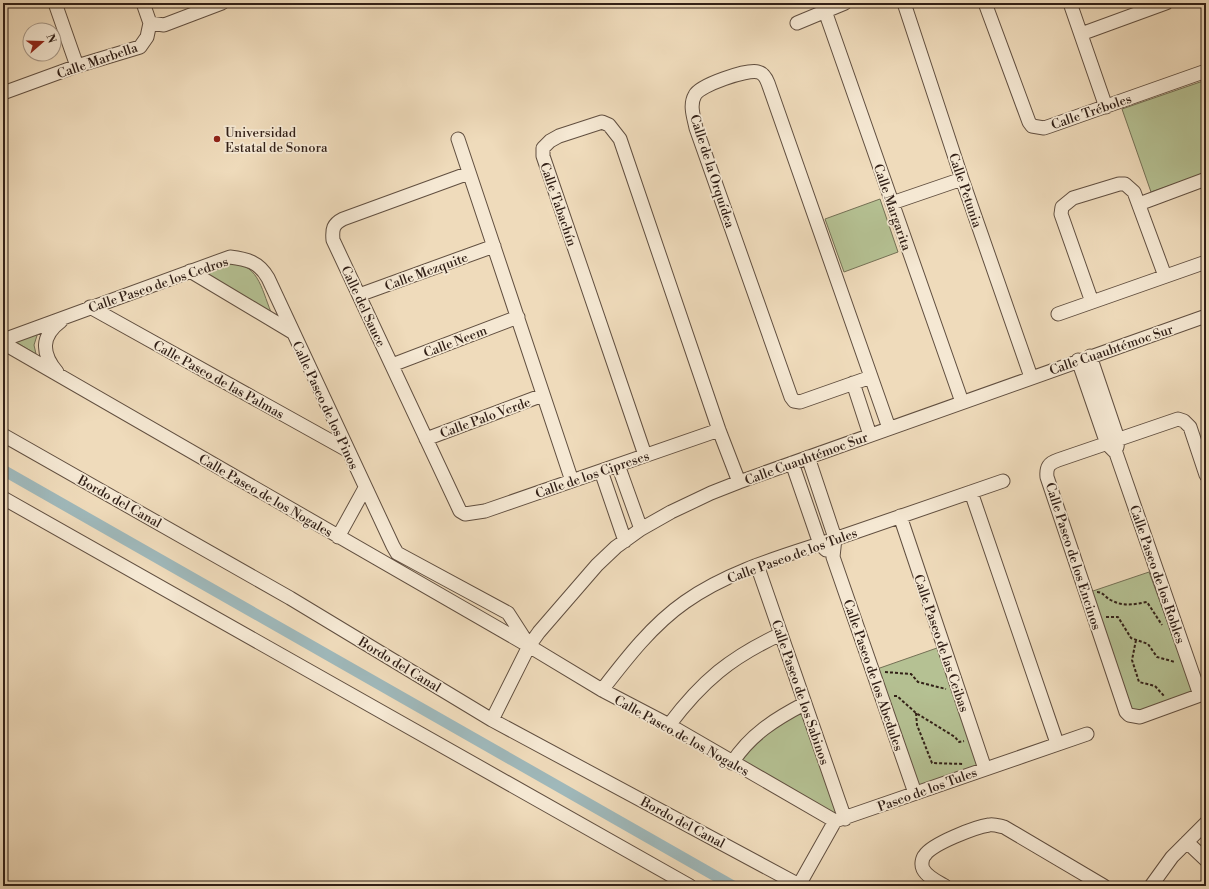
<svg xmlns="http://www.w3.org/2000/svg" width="1209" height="889" viewBox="0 0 1209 889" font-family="'Libre Bodoni',serif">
<rect width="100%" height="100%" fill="#efdbbb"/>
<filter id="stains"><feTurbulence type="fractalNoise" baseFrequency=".005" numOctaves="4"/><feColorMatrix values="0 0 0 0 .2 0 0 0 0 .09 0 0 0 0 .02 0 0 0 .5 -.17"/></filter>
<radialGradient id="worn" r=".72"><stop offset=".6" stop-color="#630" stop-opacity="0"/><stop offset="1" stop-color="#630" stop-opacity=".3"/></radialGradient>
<path fill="#b5c193" stroke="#747055" d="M1206,80v93l-55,19 -29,-83z
M880,199l18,53 -54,20 -19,-53z
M227,264c31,-3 34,24 44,48l-67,-40z
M39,329l-5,16 2,9 -20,-12z
M1149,572l45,121 -61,23 -43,-124z
M937,648l44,122 -61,20 -43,-121z
M807,708l37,112 -112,-54 19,-25z"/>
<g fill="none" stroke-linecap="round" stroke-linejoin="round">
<path stroke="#9fb8ba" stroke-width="11" d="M3,470l730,416"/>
<g stroke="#614f40" stroke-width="15">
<path id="minor" d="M55,3l22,63
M904,3l58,176 69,198
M985,3l44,119 3,4 12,2 6,-2 156,-55
M1070,3l36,104
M825,11l137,391
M150,23l14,2 58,-22
M797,23l48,-20
M1081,34l85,-31
M3,93l74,-27 63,-19 7,-10 3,-14 -7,-20
M458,139l114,342
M469,173l-126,46c-10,5 -11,10 -10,21l127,271 5,3 20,-3 234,-81
M892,203l70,-24
M1139,204l67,-25
M190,271l102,61
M359,295l135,-49
M1092,302l-31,-88 1,-7 11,-9 46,-14h6l9,8 31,84
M90,307l257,143
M1058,314l148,-52
M3,340l227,-83c17,2 29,5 38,21l125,268 4,7 111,60 20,31
M3,343l526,303 73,44 67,35 166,96
M1090,356l28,83 -1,8
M1078,360l29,84 9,9 84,242
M392,365l126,-48
M57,372c-16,-19 -16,-36 4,-51
M871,377l-71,25 -6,-1 -3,-4 -95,-269c-2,-10 -7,-23 -1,-33 5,-10 52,-26 63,-23 5,1 8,6 10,11l121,345
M853,383l17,52
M3,435l287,163 202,122 309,166
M426,439l117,-44
M645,455l-102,-299v-8l7,-7 9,-5 43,-14 7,3 11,14 99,291 20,52
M808,457l27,81 -2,19 82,236
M792,463l28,81 6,6
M618,465l23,64
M601,471l24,70
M1206,475l-16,-48 -6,-6 -6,-2 -120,41c-9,3 -12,7 -11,17l79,235 3,3 11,2 66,-24
M971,492l86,251
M3,498l687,388
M900,516l85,253
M338,537l27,-49
M757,565l88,254
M602,690c24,-31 50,-65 83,-88 42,-30 95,-45 144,-61 58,-20 116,-40 174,-60
M492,720l37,-74 10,-14 58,-67 19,-18 25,-18 30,-17 40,-19 28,-11 467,-166
M669,725c33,-44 62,-68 112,-91
M732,763c18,-28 43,-44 72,-59
M1187,842l19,18
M799,885l36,-64 252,-87
M945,886c-7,-4 -18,-9 -22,-17 -2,-4 -1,-11 2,-14 7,-11 50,-28 64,-30 5,-1 10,1 15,2l100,59
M1151,886l21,-29 34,-34"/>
</g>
<path stroke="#322017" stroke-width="2" stroke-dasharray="3 2" stroke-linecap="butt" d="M1097,592c7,0 9,7 16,9 11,6 22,3 34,1l15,23
M1106,617h12l13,21 17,6 9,13 18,5
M1136,640l-4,20 7,22 16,4 9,10
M885,672l26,2 7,8 28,7
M894,696h3l19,17 39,24 4,5 5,-1
M916,713l1,12 15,38 31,1"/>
<use href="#minor" stroke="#f5e8d3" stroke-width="13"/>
</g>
<circle fill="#8f2418" stroke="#f5e8d3" stroke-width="1.5" cx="217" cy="139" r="4"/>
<g text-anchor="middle" stroke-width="3.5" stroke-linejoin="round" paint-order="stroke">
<g font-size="13" fill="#322017" stroke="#f5e8d3">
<text transform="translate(97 60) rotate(-19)" y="5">Calle Marbella</text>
<text transform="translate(1091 111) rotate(-19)" y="5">Calle Tréboles</text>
<text transform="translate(713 171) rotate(72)" y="5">Calle de la Orquídea</text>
<text transform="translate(966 190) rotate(71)" y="5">Calle Petunia</text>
<text transform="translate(559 204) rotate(71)" y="5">Calle Tabachín</text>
<text transform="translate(893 207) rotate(71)" y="5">Calle Margarita</text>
<text transform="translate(426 271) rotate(-20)" y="5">Calle Mezquite</text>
<text transform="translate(158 284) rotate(-19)" y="5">Calle Paseo de los Cedros</text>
<text transform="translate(364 306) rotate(65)" y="5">Calle del Sauce</text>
<text transform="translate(455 341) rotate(-21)" y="5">Calle Neem</text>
<text transform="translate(1111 349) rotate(-19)" y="5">Calle Cuauhtémoc Sur</text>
<text transform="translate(219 379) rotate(29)" y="5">Calle Paseo de las Palmas</text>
<text transform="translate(326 405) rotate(65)" y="5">Calle Paseo de los Pinos</text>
<text transform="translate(485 417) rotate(-20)" y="5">Calle Palo Verde</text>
<text transform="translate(806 458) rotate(-20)" y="5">Calle Cuauhtémoc Sur</text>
<text transform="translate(592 474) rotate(-19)" y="5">Calle de los Cipreses</text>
<text transform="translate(266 495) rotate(30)" y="5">Calle Paseo de los Nogales</text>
<text transform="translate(120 501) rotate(29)" y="5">Bordo del Canal</text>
<text transform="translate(792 555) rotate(-20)" y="5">Calle Paseo de los Tules</text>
<text transform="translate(1074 556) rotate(72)" y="5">Calle Paseo de los Encinos</text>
<text transform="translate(1158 574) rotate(71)" y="5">Calle Paseo de los Robles</text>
<text transform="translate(942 643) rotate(71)" y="5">Calle Paseo de las Ceibas</text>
<text transform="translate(400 664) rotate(31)" y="5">Bordo del Canal</text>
<text transform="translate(874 675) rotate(71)" y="5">Calle Paseo de los Abedules</text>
<text transform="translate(801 692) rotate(71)" y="5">Calle Paseo de los Sabinos</text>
<text transform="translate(682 735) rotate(29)" y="5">Calle Paseo de los Nogales</text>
<text transform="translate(927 789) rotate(-20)" y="5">Paseo de los Tules</text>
<text transform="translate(683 822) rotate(28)" y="5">Bordo del Canal</text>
</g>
<g font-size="13" fill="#322017" stroke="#f5e8d3" text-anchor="start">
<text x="225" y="137">Universidad<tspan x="225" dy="15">Estatal de Sonora</tspan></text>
</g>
</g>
<rect width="1209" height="889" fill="none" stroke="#efdbbb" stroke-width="16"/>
<rect x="4" y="4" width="1201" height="881" fill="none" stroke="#322017" stroke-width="2"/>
<rect x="8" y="8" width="1193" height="873" fill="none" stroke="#322017"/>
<g transform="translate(42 42) rotate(70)"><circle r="19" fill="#f5e8d3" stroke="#a79888"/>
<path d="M0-3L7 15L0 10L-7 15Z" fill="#8f2418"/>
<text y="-6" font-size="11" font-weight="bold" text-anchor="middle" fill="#322017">N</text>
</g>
<rect width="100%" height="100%" filter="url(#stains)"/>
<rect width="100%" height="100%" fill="url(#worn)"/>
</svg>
